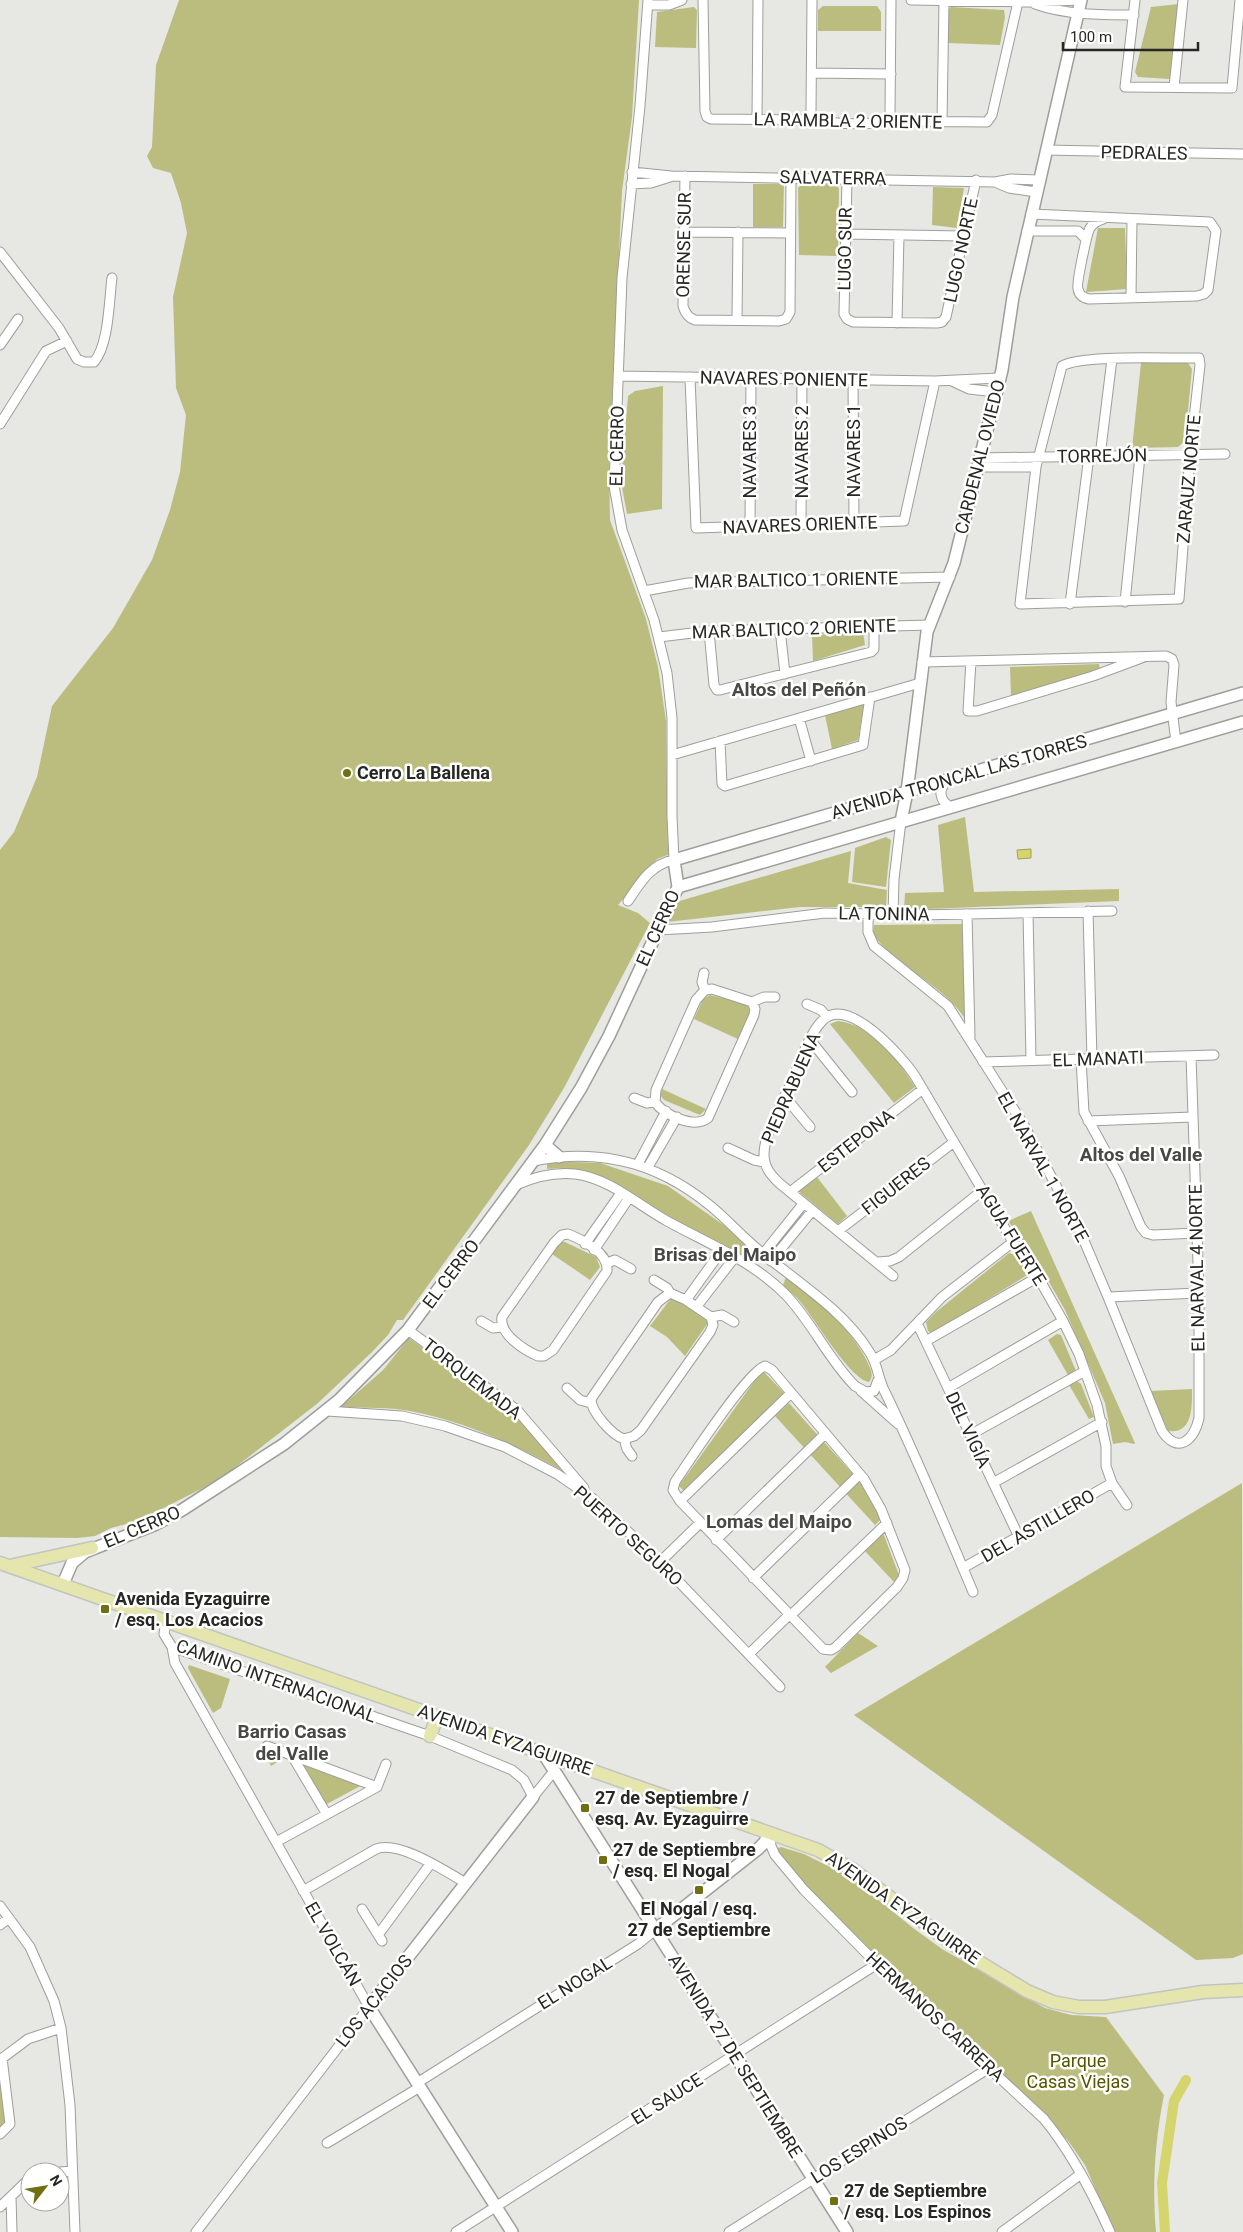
<svg xmlns="http://www.w3.org/2000/svg" width="1243" height="2232" viewBox="0 0 1243 2232" font-family="Roboto,sans-serif">
<rect width="100%" height="100%" fill="#e7e7e3"/>
<path fill="#bbbd7e" d="M179,0h460l-7,117 -10,74 -13,277 1,52 36,99 12,48 8,54 2,127 2,6 -13,5 -39,46 20,8 12,10 -86,165 -35,57 -126,175h-6l-9,15 -16,17 -54,51 -94,73 -21,12 -65,33 -27,7 -16,8 -18,2 -77,-1v-687l14,-18 23,-55 15,-71 61,-78 39,-68 18,-50 10,-38 6,-57 -10,-27 -3,-91 14,-64 -6,-30 -10,-30 -18,-5 -6,-12 5,-9 4,-82z
M1179,4l-7,72 -3,3 -31,-2 -3,-5 16,-65z
M823,6h54l4,6v19h-63v-21z
M694,7l3,3 -1,38 -41,-1 2,-35z
M951,7l53,3 1,7 -5,28 -52,-2v-33z
M753,184h31l-1,43h-30z
M802,184l35,1 2,4 -1,67 -39,-1 -1,-67z
M933,187l31,1 -7,40 -25,-3z
M1098,228h27l2,61 -41,3z
M1141,363h47l4,6 -7,72 -7,6 -46,1z
M663,386l-1,123 -35,5 -6,-32 7,-86 7,-5z
M863,632l2,13 -52,16 -1,-26z
M1099,664l1,6 -89,26 -1,-29z
M864,704l-6,36 -26,9 -7,-34z
M965,817l9,75 145,-3v12l-215,9 1,-17 39,-1 -6,-67z
M886,837l5,3 -5,47 -34,-5 3,-34z
M851,851l-3,32 39,7 -1,17h-86l-133,15 9,-20z
M963,924l4,98c-22,-38 -69,-52 -94,-88l1,-9z
M710,995l37,9 3,8 -12,27 -44,-20 9,-20z
M838,1021c35,4 60,39 77,66l-21,16 -64,-79z
M662,1089l44,20 -6,6 -36,-15 -4,-5z
M547,1161l53,2 68,23 57,40 29,24 3,8 -3,4 -4,1 -154,-89 -39,-6 -10,1z
M817,1177l30,39 -9,8 -40,-33z
M1031,1211l104,232 -1,1 -9,-2 -12,2 -8,-41 -40,-93 -32,-56 -25,-33z
M561,1242h4l31,15 4,10 -10,13 -38,-26z
M1009,1253l7,2 13,19 -97,59 -4,-2 -2,-9 10,-10z
M786,1277c32,25 62,47 81,84 3,7 8,14 2,21 -20,-3 -56,-67 -72,-84 -5,-5 -10,-9 -14,-13z
M673,1299l33,15 4,6 -25,36 -18,-19 -17,-11 19,-25z
M1057,1334l4,1 15,36 -8,4 -20,-35z
M409,1338l106,77 58,61c-52,-28 -104,-54 -163,-65 -22,-4 -46,-3 -69,-4l42,-37z
M764,1372l20,21 -99,99 -6,-6 79,-110z
M1077,1381l4,3 13,33 -5,2 -20,-34z
M1192,1389c0,18 1,45 -24,42l-18,-40z
M789,1403l70,78 22,38 -6,6 -100,-109z
M1242,1483l1,471 -10,4 -37,2 -342,-245z
M882,1530l17,45 -5,7 -31,-33z
M858,1633l20,13 -47,27 -6,-6z
M189,1665l41,14 -9,29 -8,5 -25,-45z
M265,1754l19,4 -13,8z
M298,1761l66,23 -39,21z
M781,1847l23,7 46,23 63,51 29,21 103,59 26,7 35,2 58,78c-9,44 -12,92 -8,137h-42l-29,-67 -16,-23 -29,-31 -195,-182 -54,-56 -12,-19 -1,-6z
M0,2077l6,43 -6,8z"/>
<path fill="#d4d56c" stroke="#a0a157" d="M1031,849v9l-13,1 -1,-9z"/>
<g fill="none" stroke-linecap="round" stroke-linejoin="round">
<path stroke="#d4d56c" stroke-width="10" d="M1165,2232l-3,-49 12,-82 12,-21"/>
<g stroke="#9e9e9a" stroke-width="11">
<path id="street" d="M703,0l2,111 2,6 4,2 91,1 7,-3
M891,0l-1,114 2,5
M911,0l119,2 51,-2
M1135,0l-10,87 107,1 8,-88
M1035,4c31,11 66,11 99,11
M648,5h21l13,-5
M812,73l79,1
M1174,87l9,-87
M809,117c11,8 71,9 83,2l5,2 90,1 5,-7 26,-113
M809,117l2,-6 1,-111
M757,120l1,-120
M942,122l2,-122
M1046,150l197,4
M632,172l39,4 324,6 16,-3 28,1
M685,176l-2,130c2,7 5,12 12,14l84,1 7,-2 4,-7 1,-134
M847,179l-3,135 3,5 6,3 84,1 5,-1 4,-5 30,-137
M995,182l14,6 27,4
M631,184l20,-1 19,-6
M1031,214l179,8 6,9 -8,59 -4,4 -7,2 -108,3c-5,-1 -10,-4 -11,-10 -2,-5 9,-56 12,-61 3,-5 7,-7 13,-9
M1027,231h51l8,8
M684,232l106,1
M846,234l117,2
M0,252l59,76 18,31 7,3h10c15,-17 15,-62 18,-84
M1131,298l1,-79
M737,320l1,-88
M897,323l2,-88
M0,345l18,-26
M1199,358l1,7 -10,90 -11,144 -159,5 16,-137 26,-101c20,-12 109,-7 137,-8z
M618,376l317,5 64,-3
M690,377l6,151 208,-7 31,-140
M853,380l1,143
M952,381l17,8 27,3
M0,424l46,-73 21,-10
M1100,456l12,-97
M979,458l246,-4
M977,467h59
M801,524l1,-145
M750,526l1,-148
M644,591l44,-8 262,-6
M1125,602l15,-146
M1070,604l19,-148
M780,629l5,45
M709,631l5,54 3,5h3l151,-38 3,-3v-23
M659,637l50,-6 221,-6
M971,661l-3,50h9l116,-35 51,-19
M922,662l244,-6 6,3 2,6 -3,37 5,40
M799,718l12,43
M720,741l2,43 3,2 138,-41 7,-48
M672,755l248,-72
M949,780c-12,8 -10,21 2,27
M628,901c12,-18 23,-37 46,-41l-2,-44v-98l-5,-45 -13,-53 -32,-90 -8,-44 8,-208 18,-172 8,-106
M1088,911l4,148
M1028,913l3,147
M868,914v18l6,14 74,60 77,121 54,102 29,68 54,134c16,24 32,9 37,-13v-125l-8,-237
M967,914l3,123
M893,915l1,-36 7,-58
M658,930l54,-3 113,-14 92,2 195,-4
M704,973l-2,9 3,8
M705,990l7,-1 40,13 12,-5h11
M807,1004l14,6 6,7
M811,1041l41,51
M1081,1059l3,53 35,64 22,51 5,6 7,2 44,-2
M983,1062l231,-7
M785,1097l25,30
M634,1098l13,5 8,-1
M655,1102c9,13 39,27 53,16l46,-103 1,-6 -3,-7
M655,1102l1,-12 40,-90 9,-10
M1088,1121l105,-4
M728,1148l26,12 10,2
M533,1161c73,-15 134,5 188,54 15,14 29,29 45,41 37,30 79,56 104,97 8,12 8,26 15,39 32,66 60,133 88,200
M638,1164l28,-53
M648,1167l29,-50
M516,1185c18,-8 40,-13 59,-11 34,4 63,31 92,47 40,22 86,40 119,74 26,27 42,64 69,91l11,6 8,-1 4,-11
M790,1192l133,-103
M838,1231l116,-89
M568,1234c15,6 41,19 39,37l-54,79 -9,6h-6c-14,-6 -39,-22 -36,-39l52,-74 8,-8z
M585,1244l36,-51
M594,1250l35,-52
M763,1254l40,-50
M771,1261l41,-50
M878,1262l12,-1 9,-4 84,-67
M607,1263l8,-3 16,9
M893,1276l-114,-93c-9,-9 -15,-16 -15,-29 0,-20 19,-53 27,-71 8,-18 18,-49 31,-62 26,-27 80,36 93,55l98,166 25,35 25,44 16,33 18,51 9,41v20l6,17 15,22
M654,1280l13,8 3,5 16,7 25,17
M1108,1297l91,-4
M686,1300l36,-50
M697,1306l38,-49
M711,1317l11,-2 12,7
M481,1321l12,7 9,-1
M917,1323l102,214
M408,1330l109,80 67,78
M926,1341l112,-64
M874,1360l17,-10 51,-53 71,-55
M765,1366l7,4 92,109 17,30 24,61 -2,8 -6,9 -61,60 -5,3 -8,-1 -143,-148 -7,-11 2,-8c14,-21 72,-110 90,-116z
M567,1388l13,12 11,3
M948,1388l115,-67
M861,1391l37,33
M327,1411l75,5 43,10 60,21 52,27 35,24 62,58 126,131
M970,1435l115,-64
M624,1439c-12,-4 -33,-27 -33,-40l67,-97 12,-9
M624,1439l10,-3 7,-6 69,-98 3,-7 -2,-8
M624,1439l3,10 5,7
M993,1483l109,-61
M680,1501l111,-108
M716,1540l109,-106
M660,1562l40,-39
M963,1568l149,-85
M753,1578l107,-104
M790,1616l97,-93
M166,1621l-2,13 8,13 258,89 82,34 12,10 9,17
M172,1647l3,16 194,344 -173,225
M749,1654l40,-39
M267,1746l110,41
M291,1754l35,59
M377,1787l9,-23
M533,1797l21,-26
M769,1834l2,12 4,9 29,35 73,74 167,155c28,34 48,73 66,113
M276,1842l101,-55
M303,1891l73,-42c23,-9 69,22 90,34
M0,1906l30,41 24,54 7,27 9,77 5,127
M362,1909l20,32
M0,1925l9,-7
M378,1935l53,-72
M0,2060l28,-21 33,-11
M417,2083l221,-139 17,-14
M0,2134l10,-10 -8,-66
M327,2143l93,-56
M60,2172l12,-1
M11,2197l1,35
M0,2207l30,-29
M456,2232l421,-268
M729,2232l260,-164
M1002,2232l79,-58"/>
</g>
<g stroke="#9e9e9a" stroke-width="14">
<path id="secondary" d="M901,821l6,-29 20,-160 27,-69 48,-193 11,-73 68,-297
M678,887l565,-165
M545,1145l14,12
M63,1584l9,-21 13,-11 69,-27 28,-15 102,-66 55,-44 69,-70 137,-185 36,-57 28,-52 69,-149 -4,-27 569,-167
M543,1753l304,479
M655,1930l103,-81 7,-7 4,-9
M512,2232l-143,-225 164,-210"/>
</g>
<g stroke="#c3c3c2" stroke-width="15">
<path id="primary" d="M0,1563l818,287 34,19 114,85 61,37 26,11 26,5h26l98,-15 40,-2
M14,1565l78,-17
M430,1736l7,-19"/>
</g>
<use href="#street" stroke="#fff" stroke-width="9"/>
<use href="#secondary" stroke="#fff" stroke-width="11"/>
<use href="#primary" stroke="#e5e6ae" stroke-width="12"/>
</g>
<g fill="#706f12" stroke="#fffffe" stroke-width="2">
<circle cx="347" cy="773" r="5"/>
<rect x="100" y="1604" width="10" height="10" rx="2.5"/>
<rect x="580" y="1803" width="10" height="10" rx="2.5"/>
<rect x="598" y="1855" width="10" height="10" rx="2.5"/>
<rect x="694" y="1885" width="10" height="10" rx="2.5"/>
<rect x="829" y="2196" width="10" height="10" rx="2.5"/>
</g>
<g text-anchor="middle" stroke-width="5" stroke-linejoin="round" paint-order="stroke">
<g font-size="18" fill="#272726" stroke="#fffffe">
<text transform="translate(848 121) rotate(1)" y="6">LA RAMBLA 2 ORIENTE</text>
<text transform="translate(1144 153) rotate(1)" y="6">PEDRALES</text>
<text transform="translate(833 178) rotate(1)" y="6">SALVATERRA</text>
<text transform="translate(684 245) rotate(-89)" y="6">ORENSE SUR</text>
<text transform="translate(845 249) rotate(-89)" y="6">LUGO SUR</text>
<text transform="translate(961 250) rotate(-78)" y="6">LUGO NORTE</text>
<text transform="translate(784 379) rotate(1)" y="6">NAVARES PONIENTE</text>
<text transform="translate(617 446) rotate(-89)" y="6">EL CERRO</text>
<text transform="translate(854 451) rotate(-90)" y="6">NAVARES 1</text>
<text transform="translate(750 452) rotate(-90)" y="6">NAVARES 3</text>
<text transform="translate(802 452) rotate(-90)" y="6">NAVARES 2</text>
<text transform="translate(1102 456) rotate(-1)" y="6">TORREJÓN</text>
<text transform="translate(980 457) rotate(-76)" y="6">CARDENAL OVIEDO</text>
<text transform="translate(1189 479) rotate(-85)" y="6">ZARAUZ NORTE</text>
<text transform="translate(800 525) rotate(-2)" y="6">NAVARES ORIENTE</text>
<text transform="translate(796 580) rotate(-1)" y="6">MAR BALTICO 1 ORIENTE</text>
<text transform="translate(794 629) rotate(-2)" y="6">MAR BALTICO 2 ORIENTE</text>
<text transform="translate(959 777) rotate(-16)" y="6">AVENIDA TRONCAL LAS TORRES</text>
<text transform="translate(884 914) rotate(1)" y="6">LA TONINA</text>
<text transform="translate(658 928) rotate(-66)" y="6">EL CERRO</text>
<text transform="translate(1098 1059) rotate(-2)" y="6">EL MANATI</text>
<text transform="translate(791 1088) rotate(-66)" y="6">PIEDRABUENA</text>
<text transform="translate(856 1141) rotate(-38)" y="6">ESTEPONA</text>
<text transform="translate(1043 1167) rotate(61)" y="6">EL NARVAL 1 NORTE</text>
<text transform="translate(896 1186) rotate(-38)" y="6">FIGUERES</text>
<text transform="translate(1011 1235) rotate(58)" y="6">AGUA FUERTE</text>
<text transform="translate(1197 1268) rotate(-91)" y="6">EL NARVAL 4 NORTE</text>
<text transform="translate(451 1274) rotate(-53)" y="6">EL CERRO</text>
<text transform="translate(472 1379) rotate(38)" y="6">TORQUEMADA</text>
<text transform="translate(968 1430) rotate(65)" y="6">DEL VIGÍA</text>
<text transform="translate(1038 1526) rotate(-30)" y="6">DEL ASTILLERO</text>
<text transform="translate(142 1527) rotate(-23)" y="6">EL CERRO</text>
<text transform="translate(628 1536) rotate(42)" y="6">PUERTO SEGURO</text>
<text transform="translate(276 1681) rotate(20)" y="6">CAMINO INTERNACIONAL</text>
<text transform="translate(505 1740) rotate(19)" y="6">AVENIDA EYZAGUIRRE</text>
<text transform="translate(903 1908) rotate(35)" y="6">AVENIDA EYZAGUIRRE</text>
<text transform="translate(333 1944) rotate(60)" y="6">EL VOLCÁN</text>
<text transform="translate(575 1983) rotate(-32)" y="6">EL NOGAL</text>
<text transform="translate(374 2001) rotate(-52)" y="6">LOS ACACIOS</text>
<text transform="translate(935 2017) rotate(43)" y="6">HERMANOS CARRERA</text>
<text transform="translate(735 2056) rotate(58)" y="6">AVENIDA 27 DE SEPTIEMBRE</text>
<text transform="translate(667 2099) rotate(-32)" y="6">EL SAUCE</text>
<text transform="translate(859 2150) rotate(-32)" y="6">LOS ESPINOS</text>
</g>
<g font-size="18" font-weight="bold" fill="#272726" stroke="#fffffe" text-anchor="start">
<text x="357" y="779">Cerro La Ballena</text>
<text x="115" y="1605">Avenida Eyzaguirre<tspan x="115" dy="21">/ esq. Los Acacios</tspan></text>
<text x="595" y="1804">27 de Septiembre /<tspan x="595" dy="21">esq. Av. Eyzaguirre</tspan></text>
<text x="613" y="1856">27 de Septiembre<tspan x="613" dy="21">/ esq. El Nogal</tspan></text>
<text x="699" y="1915" text-anchor="middle">El Nogal / esq.<tspan x="699" dy="21">27 de Septiembre</tspan></text>
<text x="844" y="2197">27 de Septiembre<tspan x="844" dy="21">/ esq. Los Espinos</tspan></text>
</g>
<g font-size="18" fill="#555400" stroke="#fffffe">
<text x="1078" y="2067">Parque<tspan x="1078" dy="21">Casas Viejas</tspan></text>
</g>
<g font-size="19" font-weight="bold" fill="#484845" stroke="#fffffe">
<text x="799" y="696">Altos del Peñón</text>
<text x="1141" y="1161">Altos del Valle</text>
<text x="725" y="1261">Brisas del Maipo</text>
<text x="779" y="1528">Lomas del Maipo</text>
<text x="292" y="1738">Barrio Casas<tspan x="292" dy="22">del Valle</tspan></text>
</g>
</g>
<g transform="translate(45 2187) rotate(59)"><circle r="24" fill="#fffffe" stroke="#a9a9a8"/>
<path d="M0-4L9 19L0 12L-9 19Z" fill="#706f12"/>
<text y="-8" font-size="14" font-weight="bold" text-anchor="middle" fill="#272726">N</text>
</g>
<path d="M1063 42v8h135v-8" fill="none" stroke="#272726" stroke-width="2.5"/>
<text x="1070" y="42" font-size="15" fill="#272726" stroke="#fffffe" stroke-width="4" paint-order="stroke">100 m</text>
</svg>
